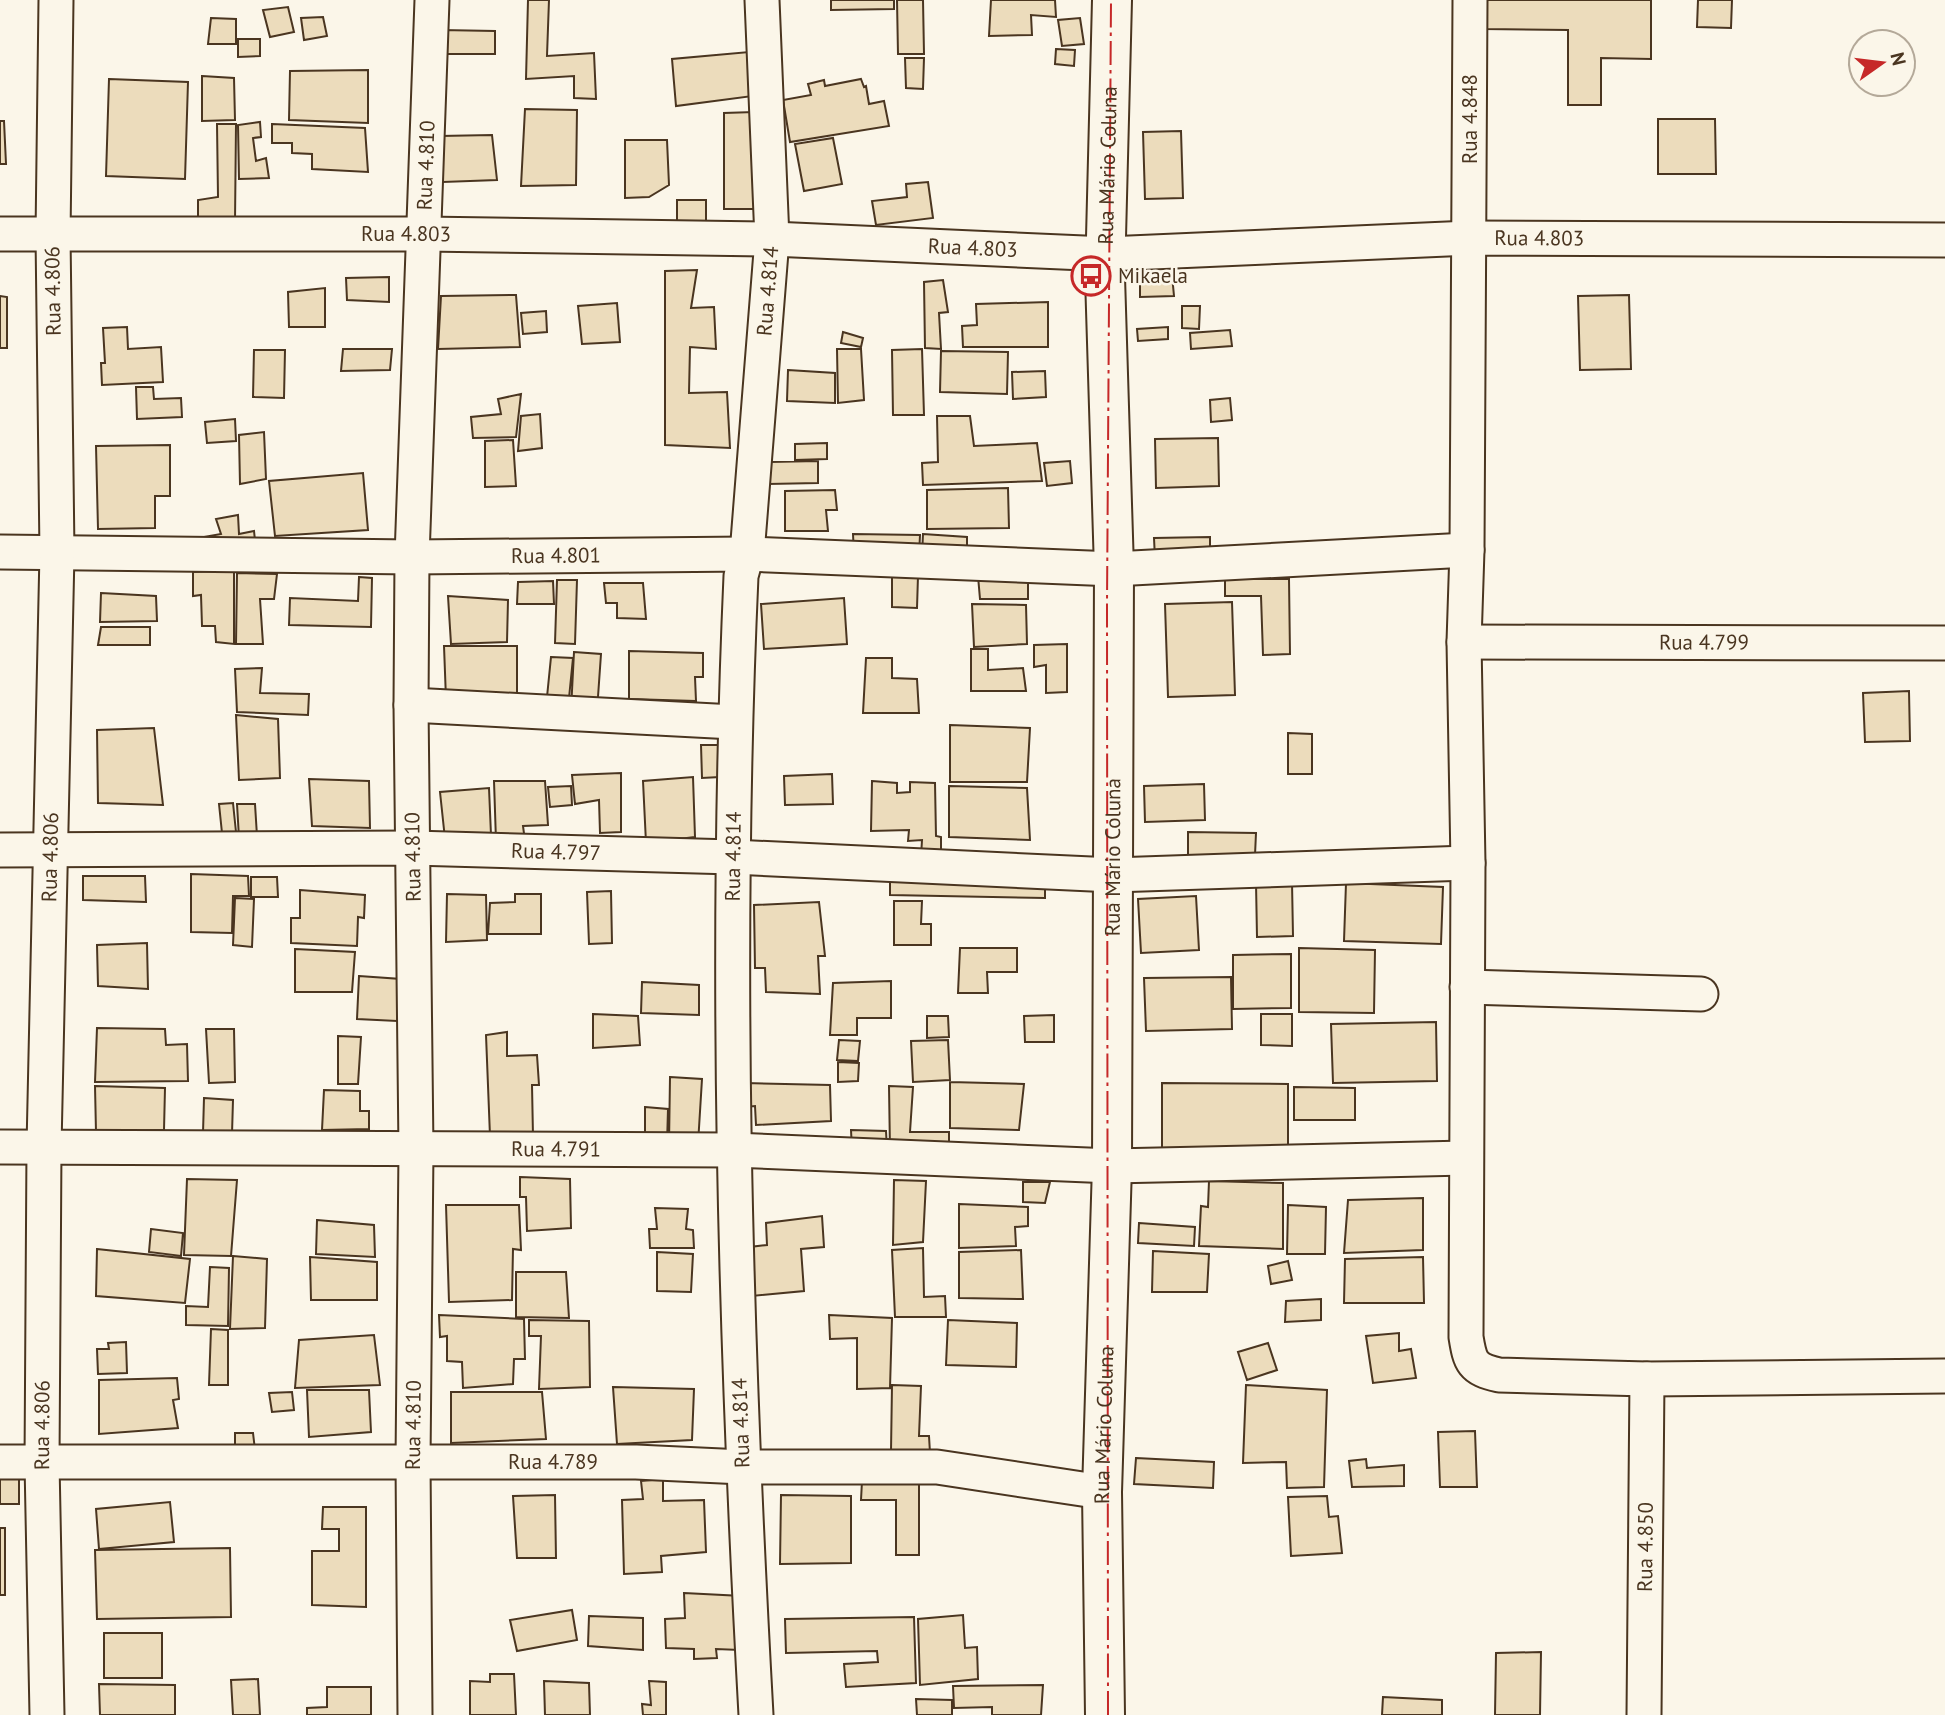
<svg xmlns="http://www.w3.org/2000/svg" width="1945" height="1715" viewBox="0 0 1945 1715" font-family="'PT Sans',sans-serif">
<rect width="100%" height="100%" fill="#fbf6e9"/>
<path fill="#ecdcbc" stroke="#4a3520" stroke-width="2" d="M528,0h21l-2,56 47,-3 2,46 -22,-1v-22l-48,3z
M831,0h63v9l-63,1z
M897,0h26l1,54h-26z
M991,0h64l1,17 -25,-2 1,20 -43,1z
M1484,0h167v59l-50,-1v47h-33v-75l-85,-1z
M1698,0h34l-1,28 -34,-1z
M288,7l6,25 -24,5 -7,-27z
M323,17l4,19 -23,4 -3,-22z
M211,18l25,1v25h-28z
M1080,18l4,26 -22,2 -4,-26z
M441,30l54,1v23h-54z
M238,39h22v17l-22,1z
M1056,49l19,1 -1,16 -19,-2z
M749,52l4,44 -77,10 -4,-47z
M905,58h19l-1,31 -17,-1z
M368,70v53l-79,-3 1,-49z
M202,76l32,2 1,42 -33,1z
M109,79l79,3 -3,97 -79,-3z
M861,79l3,8 2,-1 3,18 15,-3 5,25 -99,16 -7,-42 28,-5 -3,-11 16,-4 1,6z
M525,109l52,1 -1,75 -55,1z
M754,112l1,97h-31v-96z
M1658,119h57l1,55h-58z
M0,121h4l2,43h-6z
M260,122l1,15 -8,1 3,23 10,-3 3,20 -30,1 -1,-54z
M217,124h19l-1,98 -37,1v-23l20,-3z
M272,124l93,4 3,44 -56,-3v-15l-20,-1v-10h-20z
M1181,131l2,67 -38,1 -2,-67z
M492,135l5,45 -54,2 -3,-46z
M833,138l9,46 -38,7 -9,-47z
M625,140h42l2,45 -20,12 -24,1z
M928,182l5,36 -57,7 -4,-24 35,-4 -1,-13z
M677,200h29v27h-29z
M697,270l-6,38 23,-1 2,42 -26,-2 -1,46 38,-1 3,56 -65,-3v-174z
M1140,275h32l2,21 -34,1z
M389,277v25l-42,-2 -1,-22z
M943,280l5,32 -9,1 2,36 -16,-1 -1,-66z
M325,288v39h-36l-1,-35z
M516,295l4,52 -82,2 3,-53z
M1629,295l2,74 -51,1 -2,-74z
M0,296l7,1v51h-7z
M1048,302v45h-85l-1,-21 15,-1 -1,-21z
M617,303l3,39 -38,2 -4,-38z
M1182,306h18l-1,23 -17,-1z
M546,311l1,21 -24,2 -2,-21z
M127,327l1,22 33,-2 2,35 -61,3 -1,-22h4l-2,-35z
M1168,327v12l-30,2 -1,-12z
M1230,330l2,16 -41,3 -1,-16z
M843,332l20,6 -2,9 -20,-4z
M343,349h49l-2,21 -49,1z
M837,349h24l3,51 -26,3z
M922,349l2,66h-31l-1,-65z
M254,350h31l-1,48 -31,-1z
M941,351l67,1 -1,42 -67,-2z
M788,370l47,3v30l-48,-2z
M1045,371l1,26 -33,2 -1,-27z
M136,387h17l1,12 27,-1 1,19 -45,2z
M521,394l-5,43 -43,1 -2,-21 30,-3 -3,-15z
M1230,398l2,22 -21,2 -1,-22z
M540,414l2,34 -24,3 3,-35z
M937,416h33l4,30 63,-3 5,38 -119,4 -1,-22 16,-1z
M235,419l1,22 -29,2 -2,-21z
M264,432l2,47 -26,5 -1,-49z
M1218,438l1,48 -63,2 -1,-49z
M513,440l3,46 -31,1v-46z
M827,443v16l-32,1v-16z
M170,445v51h-15v32l-57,1 -2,-83z
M818,461v22l-50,1 2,-22z
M1070,461l2,22 -25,3 -3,-23z
M363,473l5,57 -93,6 -6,-55z
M1008,488l1,40 -82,1v-39z
M835,490l2,20h-11l2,21h-43v-40z
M238,515l1,19 15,-3 2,19 -56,2 -2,-14 23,-4 -5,-15z
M853,534l67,1 -1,21 -65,-1z
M923,534l44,3v21l-45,-2z
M1210,537v21l-55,1 -1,-21z
M234,570v74l-18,-2 -1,-16h-13l-1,-31 -8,1v-24z
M237,573l40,1 -3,25h-14l3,45h-27z
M918,576l-1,32 -25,-1v-30z
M978,576l50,1v22h-48z
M359,577l13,1 -1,49 -82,-2 1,-27 68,3z
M1225,579h64l1,75 -27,1 -2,-59h-36z
M557,580h20l-2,64 -20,-1z
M553,581l1,23h-37l1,-22z
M604,583h39l3,36 -29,-1v-15h-11z
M101,593l55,3 1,25 -57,1z
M448,596l60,4 -1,42 -56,2z
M844,598l3,46 -83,5 -3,-45z
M1232,602l3,93 -67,2 -3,-93z
M972,604l54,1 1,39 -53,3z
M101,627h49v18h-52z
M1067,644v48l-21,1v-28l-12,2v-22z
M444,646h73v50l-71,3z
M971,649h17v21l35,-2 3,23h-55z
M629,651l74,2v24h-8l1,24 -67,-2z
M574,652l27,2 -4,57 -26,-1z
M551,657l22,1 -4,40 -22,-1z
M866,658h26v20l25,1 2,34h-56z
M262,668l-2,25 49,1 -1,21 -71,-3 -2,-43z
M1909,691l1,50 -45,1 -2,-49z
M236,715l42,4 2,59 -41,2z
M950,725l80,3 -3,54h-77z
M154,728l9,77 -65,-2 -1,-73z
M1288,733l24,1v40h-24z
M701,745h18l1,32 -18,1z
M621,773v59l-21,1 -1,-33 -24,4 -3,-29z
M832,774l1,30 -48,1 -1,-29z
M693,777l2,60 -49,6 -3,-62z
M309,779l60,2 1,47 -58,-2z
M494,781h51l3,44 -25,1 2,15h-29z
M872,781l25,2v10l13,-1v-10l25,1 1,53 5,1v21l-20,-1 1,-17 -14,1 1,-11 -38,1z
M1204,784l1,36 -60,2 -1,-36z
M571,786l1,19 -22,2 -2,-20z
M949,786l78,2 3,52 -81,-3z
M489,788l2,47 -46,4 -5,-47z
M233,803l3,29 -14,1 -3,-29z
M237,804h18l2,32 -18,2z
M1188,832l68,1 -1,22h-67z
M191,874l57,2 1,20h-16l-1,37 -41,-1z
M83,876h62l1,26 -63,-2z
M1045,876v22l-155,-3v-18z
M251,877h26l1,20h-27z
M1292,882l1,54 -36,1 -1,-54z
M1346,883l97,4 -2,57 -97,-3z
M300,890l65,5 -1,23 -6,-1 -1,29 -66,-3v-25h9z
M611,891l1,52 -23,1 -2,-52z
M447,894l39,1 1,45 -41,2z
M515,894h26v40h-53l2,-31 25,-1z
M1196,896l3,54 -58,3 -3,-54z
M235,898l19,1 -2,48 -19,-2z
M894,901h28l-1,23h10v21h-37z
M819,902l6,54h-7l2,38 -54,-2 -1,-24h-10l-1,-63z
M147,943l1,46 -50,-3 -1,-41z
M960,948h57v24h-30l1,21h-30z
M1299,948l76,2 -1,63 -75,-1z
M295,949l60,3 -3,40h-57z
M1291,954v54l-58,1v-54z
M359,976l42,3 -4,42 -40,-2z
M1231,977l1,52 -86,2 -2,-53z
M891,981v37h-34v17h-27l3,-52z
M642,982l57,3v30l-58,-2z
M593,1014l45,2 2,29 -47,3z
M1261,1014h31v32l-31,-1z
M1054,1015v27h-29l-1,-26z
M927,1016h21l1,21 -22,1z
M1436,1022l1,59 -104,2 -2,-59z
M97,1028l68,1 1,16 21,-1 1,37 -93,1z
M206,1029h28l1,53 -26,1z
M507,1032v24l30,-1 2,30h-7l1,51h-43l-4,-101z
M338,1036l23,1 -3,47h-20z
M839,1040l21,1 -2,20 -21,-1z
M948,1040l2,40 -37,2 -2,-41z
M838,1062l21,1 -1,18 -20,1z
M670,1077l32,2 -4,65h-29z
M950,1082l74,2 -5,46 -69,-2z
M745,1083l85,2 1,36 -75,4 -1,-19 -11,1z
M1162,1083l126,1v65l-126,-1z
M95,1086l70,2 -1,42 -68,2z
M889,1086l24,1 -3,45h39v22l-59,-3z
M1294,1087l61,1v32h-61z
M324,1090l36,1v20h9v18l-47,1z
M204,1098l29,2 -1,34 -29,-1z
M645,1107l23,2 -1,35 -22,1z
M851,1130l35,1 1,19h-35z
M520,1177l50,2 1,49 -44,3 -1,-34h-6z
M187,1179l50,1 -6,76 -47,-1z
M894,1180l32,1 -3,61 -30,3z
M1209,1181l74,2v66l-84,-3 2,-40 7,1z
M1023,1182h27l-5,21 -22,-1z
M1423,1198v52l-79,3 4,-53z
M959,1204l69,3v19l-13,1 1,19 -57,2z
M446,1205h73l2,45 -8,-1 -1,51 -63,2z
M1288,1205l38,2 -1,47h-38z
M655,1208l33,1 -2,20 7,1 1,18h-44l-1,-19h8z
M822,1216l2,31 -23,2 3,42 -52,5 -2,-49 17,-2 -1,-22z
M317,1220l57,5 1,32 -59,-3z
M1139,1223l56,4 -1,19 -56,-3z
M151,1229l32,4 -2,23 -32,-4z
M923,1248l1,49 21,-1 1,21h-51l-3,-67z
M97,1249l93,10 -5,44 -89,-7z
M1021,1250l2,49 -64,-1v-46z
M1153,1251l56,3 -2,38h-55z
M657,1252l36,2 -2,38 -34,-1z
M233,1256l34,3 -2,69 -35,1z
M310,1257l67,5v38h-66z
M1423,1257l1,46h-80l1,-44z
M1288,1261l4,19 -21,4 -3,-18z
M210,1267l19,1 -1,58 -42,-1v-19l22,1z
M516,1272h50l3,46 -53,-1z
M1321,1299v21l-36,2 1,-21z
M439,1315l85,4 1,40h-11l-1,25 -50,4 -1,-26 -15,-1v-25l-7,1z
M829,1315l63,3 -2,70 -33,1v-51l-27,1z
M529,1320l60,1 1,66 -51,2 2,-53h-12z
M948,1320l69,3 -1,44 -70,-2z
M211,1329l17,1v55h-19z
M1399,1333v18l12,-2 5,29 -43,5 -7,-47z
M374,1335l6,50 -85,3 4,-48z
M126,1342l1,31 -29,1 -1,-25h12l-1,-6z
M1268,1343l9,27 -30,10 -9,-28z
M177,1378l2,21 -6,1 5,28 -79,6v-54z
M892,1385l29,1 -2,50h10l1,17 -39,-2z
M1246,1385l81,5 -3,97 -37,1 -1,-26 -43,1z
M613,1387l81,2 -2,51 -75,4z
M307,1390h62l2,42 -62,5z
M292,1392l2,18 -22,2 -3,-19z
M451,1392h91l4,47 -95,4z
M1475,1431l2,56h-37l-2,-55z
M235,1433h18l2,17 -20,1z
M1136,1458l78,4 -1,26 -79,-4z
M1366,1459l1,9 37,-3v21l-52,1 -3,-26z
M0,1477h19v27h-19z
M663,1479v22l41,-1 2,52 -45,4 1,16 -38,2 -2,-74 21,-1 -2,-18z
M862,1481h57v74h-23v-55h-35z
M555,1495l1,63h-39l-4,-62z
M781,1495l70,1v67l-71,1z
M1327,1496l2,21 9,-1 4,37 -51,3 -3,-59z
M170,1502l4,40 -75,7 -3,-40z
M323,1507h43v100l-54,-2v-54h27v-22h-17z
M0,1528h5v67h-5z
M230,1548l1,69 -134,2 -2,-69z
M684,1593l58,3 -2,54 -24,-1 1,9 -23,1v-10l-28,-1 -1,-29 20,-1z
M572,1610l5,30 -60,11 -7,-31z
M963,1615l2,33 12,-1 1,32 -58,6 -2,-66z
M589,1616l54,2v32l-55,-4z
M914,1617l2,66 -70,4 -2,-23 34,-2 -1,-11 -91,2 -1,-34z
M104,1633h58v45h-58z
M1541,1652l-1,63h-45l1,-62z
M490,1674h24l2,41h-46v-34l20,1z
M258,1679l2,36h-27l-2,-35z
M544,1681l45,2 1,32h-45z
M649,1681l17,1v33h-23l-1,-11 9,1z
M99,1684l76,1v30h-75z
M1043,1685l-2,30h-49v-8l-38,1 -1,-22z
M327,1687h44v28h-64v-7l20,-1z
M1383,1697l59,3v15h-60z
M916,1699l36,1v15h-35z"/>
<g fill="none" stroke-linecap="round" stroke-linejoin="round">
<g stroke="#4a3520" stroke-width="37">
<g id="street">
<path d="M1470,0l-3,550 -3,92 4,221 -2,474c4,25 6,32 33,38l148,4 298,-3"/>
<path id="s1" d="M0,234h424l348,5 335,15 363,-16 475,2"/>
<path id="s2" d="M0,552l412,5 335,-3 367,15 353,-19"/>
<path id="s3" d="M1464,642l481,1"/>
<path d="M411,705l323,17"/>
<path id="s4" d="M0,850l413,-2 320,9 380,18 355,-12"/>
<path d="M1467,987l234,7"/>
<path id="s5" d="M0,1147l733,3 379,16 354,-8"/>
<path id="s6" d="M0,1462h636l107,5h194l165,25"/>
<path id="s7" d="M47,1715l-5,-252 2,-316 13,-594 -4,-318 3,-235"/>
<path id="s8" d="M415,1715l-2,-254 3,-311 -5,-445 1,-148 20,-557"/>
<path id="s9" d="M756,1715c-21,-379 -32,-759 -15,-1139l6,-22 25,-315 -10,-239"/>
<path id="s10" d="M1644,1715l3,-336"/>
</g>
</g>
<g stroke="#4a3520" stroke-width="42">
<g id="secondary">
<path id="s11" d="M1105,1715l-3,-223 10,-326 2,-597 -9,-292 7,-277"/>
</g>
</g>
<use href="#street" stroke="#fbf6e9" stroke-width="33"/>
<use href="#secondary" stroke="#fbf6e9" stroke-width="38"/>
<path stroke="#c62828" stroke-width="2" stroke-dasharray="24 5 3.5 5" stroke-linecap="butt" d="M1108,1715l-1,-1110 4,-605"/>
</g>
<defs>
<g id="bus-ring" transform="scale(2.0125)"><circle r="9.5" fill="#fbf6e9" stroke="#c62828" stroke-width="1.5"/><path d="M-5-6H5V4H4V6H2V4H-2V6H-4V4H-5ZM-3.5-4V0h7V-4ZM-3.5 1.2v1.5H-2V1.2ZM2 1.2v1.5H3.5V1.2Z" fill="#c62828"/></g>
</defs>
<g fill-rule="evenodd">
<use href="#bus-ring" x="1091" y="276"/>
</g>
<g text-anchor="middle" stroke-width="5" stroke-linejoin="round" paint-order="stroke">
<g font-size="21" fill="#4a3520" stroke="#fbf6e9">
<text transform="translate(1470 119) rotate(-90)" y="7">Rua 4.848</text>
<text dy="7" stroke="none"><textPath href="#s8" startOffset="1550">Rua 4.810</textPath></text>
<text dy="7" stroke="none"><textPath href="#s11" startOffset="1550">Rua Mário Coluna</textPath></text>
<text dy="7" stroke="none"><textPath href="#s1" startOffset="406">Rua 4.803</textPath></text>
<text dy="7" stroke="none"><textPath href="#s1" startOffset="1540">Rua 4.803</textPath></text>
<text dy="7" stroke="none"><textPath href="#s1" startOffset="973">Rua 4.803</textPath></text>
<text transform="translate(53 291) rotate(-91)" y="7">Rua 4.806</text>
<text dy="7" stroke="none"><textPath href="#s9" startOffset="1426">Rua 4.814</textPath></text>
<text dy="7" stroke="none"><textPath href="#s2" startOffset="556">Rua 4.801</textPath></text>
<text dy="7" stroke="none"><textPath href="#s3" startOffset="240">Rua 4.799</textPath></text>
<text dy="7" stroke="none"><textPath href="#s4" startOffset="556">Rua 4.797</textPath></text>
<text dy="7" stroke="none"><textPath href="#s7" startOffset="858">Rua 4.806</textPath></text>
<text transform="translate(413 857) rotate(-91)" y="7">Rua 4.810</text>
<text dy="7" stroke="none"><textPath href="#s9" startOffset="859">Rua 4.814</textPath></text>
<text dy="7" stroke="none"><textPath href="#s11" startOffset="858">Rua Mário Coluna</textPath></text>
<text dy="7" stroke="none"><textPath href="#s5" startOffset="556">Rua 4.791</textPath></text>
<text transform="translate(741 1423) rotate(-92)" y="7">Rua 4.814</text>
<text dy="7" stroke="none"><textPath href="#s7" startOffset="290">Rua 4.806</textPath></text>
<text dy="7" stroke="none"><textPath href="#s8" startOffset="290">Rua 4.810</textPath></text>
<text dy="7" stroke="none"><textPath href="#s11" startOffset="290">Rua Mário Coluna</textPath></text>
<text dy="7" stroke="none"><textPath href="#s6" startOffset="553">Rua 4.789</textPath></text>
<text dy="7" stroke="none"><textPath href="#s10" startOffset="168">Rua 4.850</textPath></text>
</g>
<g font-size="21" fill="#4a3520" stroke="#fbf6e9" text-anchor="start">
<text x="1118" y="283">Mikaela</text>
</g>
</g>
<g transform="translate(1882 63) rotate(76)"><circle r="33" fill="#fbf6e9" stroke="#b4a999" stroke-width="2"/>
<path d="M0-5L12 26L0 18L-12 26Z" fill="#c62828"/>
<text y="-10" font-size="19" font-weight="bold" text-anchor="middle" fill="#4a3520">N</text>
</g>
</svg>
